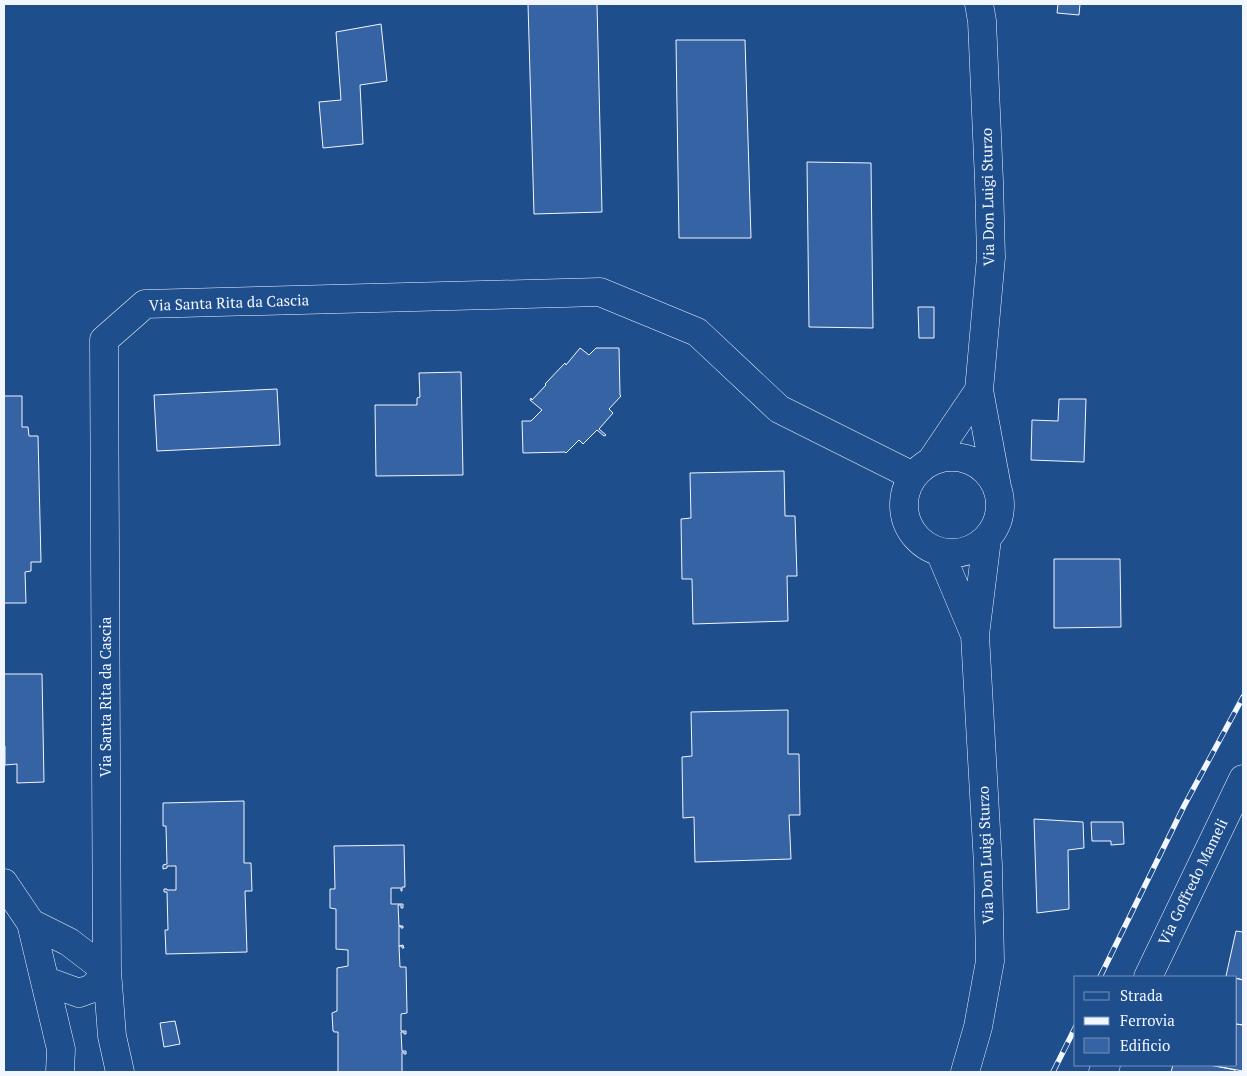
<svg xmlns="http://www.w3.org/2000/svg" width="1247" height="1076" viewBox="0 0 1247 1076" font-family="'PT Serif',serif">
<rect width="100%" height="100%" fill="#1f4e8c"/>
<path fill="#3563a3" stroke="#f2f6ff" d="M528,4h69l5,208 -68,2z
M1058,4h22l-1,11 -22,-2z
M381,24l6,57 -27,4 3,59 -40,4 -4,-46 22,-2 -5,-68z
M676,40h69l6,198h-72z
M807,162l64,1 2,165 -64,-1z
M918,307h16v31h-15z
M580,348l9,7 7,-7h23l1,47 1,1 -12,13 4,4 -14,16 7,6 -2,1 -7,-6 -14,14 -4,-4 -13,13 -1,-1 -42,1 -1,-32h9l11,-11 -12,-10 1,-2 1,2 14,-15 -1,-1 20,-21 1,2z
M461,372l2,103 -87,1 -1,-71h42v-7l3,-1 -1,-24z
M277,389l3,56 -123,6 -3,-56z
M4,396h18v31h6l1,9h9l3,126h-10v9l-6,1 1,31h-22z
M1059,399h27l-2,63 -53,-2 1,-40 26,1z
M784,471l1,45h10l2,60h-10l1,45 -95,3 -1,-45h-10l-1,-60 10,-1 -1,-45z
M1054,559h66l1,68 -67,1z
M4,674h38l2,108 -27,1v-19l-12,1v-19h-1z
M788,710v44h11l1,61h-11l2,44 -96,3 -1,-45 -11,1 -1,-61 10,-1 -1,-44z
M244,801v62h7l1,28h-7l2,61 -81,2 -1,-24h3l-1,-38h-3v-3h3v1h9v-24h-9v2l-4,1v-4l4,-1 -1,-38h-3v-23z
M1034,819l49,3 1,26 -16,2 1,59 -32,4z
M1091,822h32l1,22 -13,1v-4h-19z
M404,845l1,42h-3v4h-1v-3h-10v16h12v4h-2v-3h-3l1,21h4v2h-2v-2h-2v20l4,-1 1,3h-2v-2h-3l1,21h6l1,44v2l-6,1v17h5v3h-2v-2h-3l1,19h4v3h-2v-2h-2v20h-64v-40h-4v-1h-1l-1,-18 5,-2v-43l11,-2v-16l-12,-1v-40l-6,-1v-19h5l-1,-43z
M1236,931l7,1v48l-17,-4z
M1236,978l7,2v45l-7,-1z
M175,1021l5,23 -16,3 -4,-24z
M1236,1024l7,1v46l-33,-6h26z
M1173,1065h37l25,5v2h-64z"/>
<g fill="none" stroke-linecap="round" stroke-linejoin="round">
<g stroke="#f2f6ff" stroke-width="29">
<path id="minor" d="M979,4l3,17 7,160 2,76 -12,133 18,97
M904 505a48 48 0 1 1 96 0a48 48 0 1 1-96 0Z
M931,461l48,-71
M940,552l34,81
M4,883l27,40 30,126 -1,23
M31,923l38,19 38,29
M1148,977l95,-198
M46,981l33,12 14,-5 14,-17
M120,1072l-8,-36 -5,-65 -3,-631 41,-36 455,-12 97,40 82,77 134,67
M965,1072l13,-45 12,-66 -2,-96 -13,-230 12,-96
M1103,1072l3,-7"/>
</g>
<use href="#minor" stroke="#1f4e8c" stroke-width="28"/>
<g stroke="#f2f6ff" stroke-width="5.5">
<path id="rail" d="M1100,977l84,-171 59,-109
M1053,1072l23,-46"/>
</g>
<use href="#rail" stroke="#1f4e8c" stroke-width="4" stroke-dasharray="11" stroke-linecap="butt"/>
</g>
<g text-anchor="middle" stroke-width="4" stroke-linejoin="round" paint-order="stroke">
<g font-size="15" fill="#f2f6ff" stroke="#1f4e8c">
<text transform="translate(988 197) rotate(-91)" y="5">Via Don Luigi Sturzo</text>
<text transform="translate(229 303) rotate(-2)" y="5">Via Santa Rita da Cascia</text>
<text transform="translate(106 697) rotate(-90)" y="5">Via Santa Rita da Cascia</text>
<text transform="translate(986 855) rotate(-92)" y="5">Via Don Luigi Sturzo</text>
<text transform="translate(1193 882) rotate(-64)" y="5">Via Goffredo Mameli</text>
</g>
</g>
<rect width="1247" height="1076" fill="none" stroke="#f2f6ff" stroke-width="10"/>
<rect x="1074" y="976" width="162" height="90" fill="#1f4e8c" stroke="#7391ba"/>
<rect x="1084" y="992" width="25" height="8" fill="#1f4e8c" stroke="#7391ba"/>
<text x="1120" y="1001" font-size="15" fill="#f2f6ff">Strada</text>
<rect x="1084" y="1017" width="25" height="8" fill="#f2f6ff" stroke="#7391ba"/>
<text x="1120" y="1026" font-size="15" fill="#f2f6ff">Ferrovia</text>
<rect x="1084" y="1038" width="25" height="15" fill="#3563a3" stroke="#7391ba"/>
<text x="1120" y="1051" font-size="15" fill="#f2f6ff">Edificio</text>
</svg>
